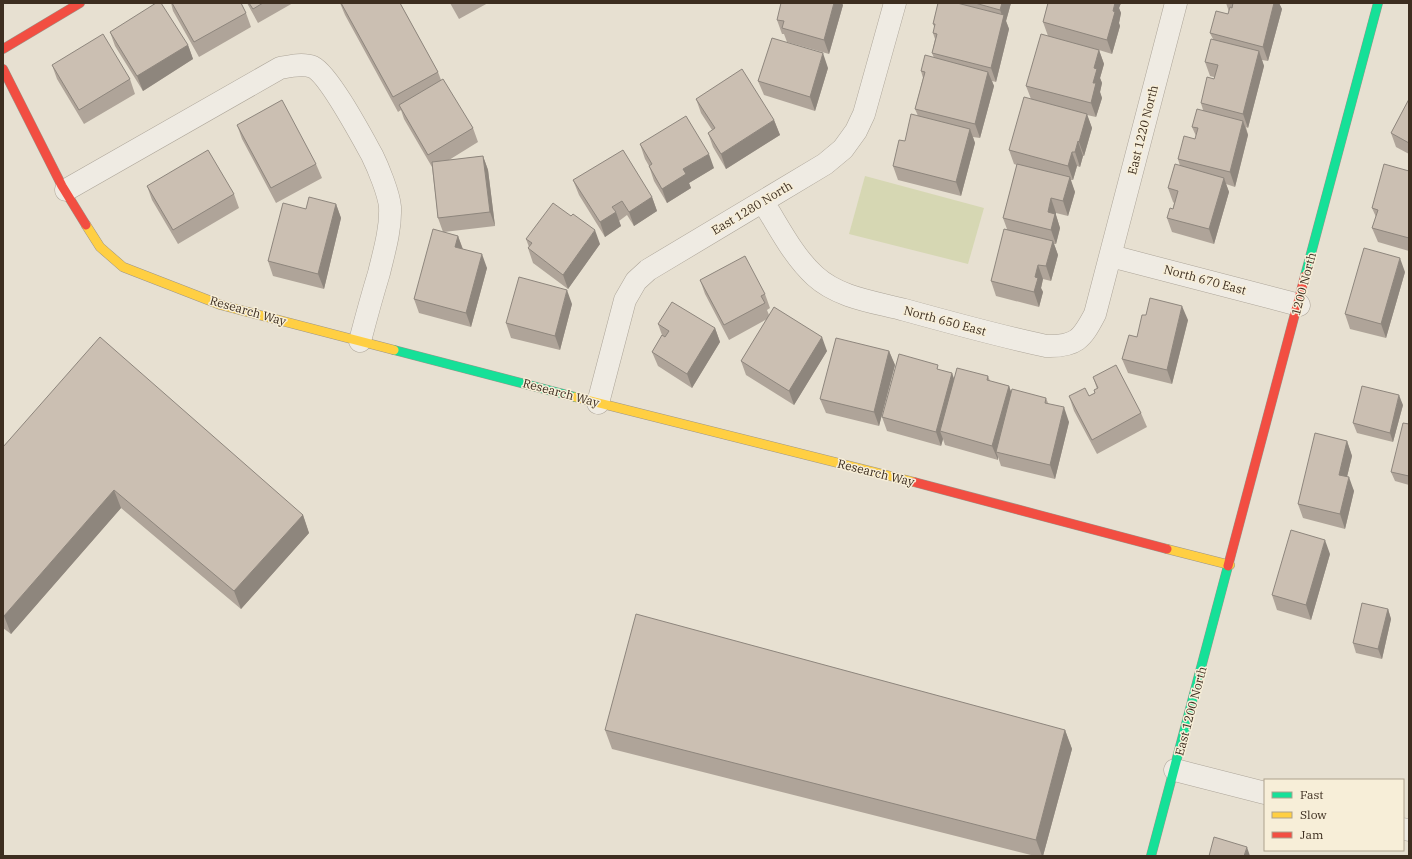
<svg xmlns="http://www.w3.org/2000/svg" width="1412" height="859" viewBox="0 0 1412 859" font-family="'IBM Plex Serif',serif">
<rect width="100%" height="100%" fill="#e7e0d1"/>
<path fill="#d6d7b3" d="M865,176l119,32 -16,56 -119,-30z"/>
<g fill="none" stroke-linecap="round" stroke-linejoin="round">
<g stroke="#ada599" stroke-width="23">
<path id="street" d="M66,190l214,-122c10,-2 23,-5 33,-1 16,8 49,70 59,88 6,12 17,39 18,52 1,22 -6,45 -11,66 -7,23 -13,45 -19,68
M763,202c16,25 30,54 52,74 24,22 60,26 90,34 47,13 94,26 141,36 30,1 36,-7 49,-32l81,-311
M1111,256l188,49
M598,403l27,-103 11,-19 12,-11 177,-106 18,-15 13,-18 8,-17 31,-111
M1175,770l90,23
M1403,829l6,1"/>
</g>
<g stroke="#9c958a" stroke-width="10">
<path id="fast" d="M1305,276l73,-273
M394,350l181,47
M1151,856l77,-290"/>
</g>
<g stroke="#9c958a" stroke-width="10">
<path id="slow" d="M86,225l14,22 23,20 98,38 173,45
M575,397l339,85
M1167,549l63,16"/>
</g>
<g stroke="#9c958a" stroke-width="10">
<path id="jam" d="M3,49l77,-46
M3,69l59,117 24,39
M914,482l253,67
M1228,566l77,-290"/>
</g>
<use href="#street" stroke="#efebe3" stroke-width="22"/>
<use href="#fast" stroke="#16e098" stroke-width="9"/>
<use href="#slow" stroke="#ffcf43" stroke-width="9"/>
<use href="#jam" stroke="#f24e42" stroke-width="9"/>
</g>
<path fill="#afa499" d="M171,3h70l5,10 5,14 -52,30 -26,-46z
M247,3h46l-35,20z
M340,3h60l38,69 3,8 32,48 5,14 -29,18 34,-4 5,14 7,56 -51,6 14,4 5,13 24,19 -16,59 -52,-14 -5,-14 29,-67 -5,-14 -6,-51 -28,-48 -3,-9 -3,2 -53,-97z
M450,3h38l-29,16z
M938,3h73l-5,18 3,8 -13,53 -4,-1 2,5 -14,52 -7,-1 2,6 -14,53 -63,-16 -5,-14 25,-50 -3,-7 8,-31 -2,-7 13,-13 -2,-5 3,-14 -2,-6 2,-5 -2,-4z
M1048,3h73l-2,5 2,5 -2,10 1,3 -8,28 -13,-4 5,14 -4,14 2,5 -2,9 2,6 -6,19 -9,-2 5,13 -8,28h-1l-3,11 -3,-1 -4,14h-3l5,12 -7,24 -12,-3v2l4,13 -4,16h-2l4,11 -7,26 -8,-2 -2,9 2,4 -4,15 -43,-11 -5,-15 16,-52 -4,-11 14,-53 -3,-1 -5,-14 22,-51 -5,-13 22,-50 -5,-14z
M1226,3h53l3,6 -14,52 -6,-1 2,6 -16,62 -2,-1 2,8 -13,52 -9,-3 3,8 -15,52 -42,-12 -5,-14 6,-9 1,-6 -1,-1 -5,-14 12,-22 -2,-7 17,-20 1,-3 -4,-9 11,-17 -2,-7 13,-24v-2l-4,-1 -5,-14 8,-23 -3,-6 18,-19 1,-2z
M843,5l-14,49 -42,-12 -3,-8h-2l-5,-14z
M110,32l78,13 5,14 -50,32 -28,-45z
M52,65l78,14 5,15 -51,30 -27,-45z
M828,68l-13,43 -51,-16 -6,-14z
M696,99l78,21 6,15 -54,34 -13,-22 -5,-14 4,-3 -11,-17z
M1409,99v55l-13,-7 -5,-14z
M237,125l79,39 6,14 -46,25 -34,-64z
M640,144l74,24 -25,15 2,5 -24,15 -13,-22 -5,-15 -4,-7z
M1409,171v80l-31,-9 -6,-14 4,-11 -4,-9z
M573,180l79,17 5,14 -23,15 -7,-11 -8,6 2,5 -16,11 -26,-42z
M147,186l87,8 5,14 -61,36 -26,-44z
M336,204l5,14 -17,71 -51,-13 -5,-15 38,-52z
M526,239l74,5 -32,45 -35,-26 -5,-15 1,-1z
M1405,272l-19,66 -36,-9 -5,-15z
M700,280l65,14 5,14 -3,2 2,5 58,36 -33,54 -48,-30 -5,-14 26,-42 -38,21 -24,-46z
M572,304l-12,46 -49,-12 -5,-15z
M1188,320l-16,64 -44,-11 -6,-14 15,-22z
M658,324l57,4 5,14 -28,46 -34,-22 -6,-14 10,-17z
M889,351l6,14 -16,61 -53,-13 -6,-14z
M940,370l12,3 2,6 34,-3 2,5 19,5 2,6 35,6 2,5 21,19 -14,57 -54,-13 -3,-9v3l-53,-15 -2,-6 -2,7 -54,-15 -5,-14z
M1093,377l48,36 6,14 -50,27 -23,-43 -5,-15h20l6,-3 -1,-3 3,-1z
M1403,405l-10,37 -36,-9 -4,-10z
M1409,424v61l-14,-4 -4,-9z
M1347,441l5,15 -5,21 7,14 -9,38 -42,-11 -5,-14z
M3,447l300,68 6,18 -68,76 -120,-101 -110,126 -8,-6z
M1330,554l-19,66 -34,-10 -5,-15z
M1388,609l3,10 -9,40 -26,-6 -3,-10z
M605,730h460l7,19 -29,107h-8l-423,-107z"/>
<path fill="#8e867d" d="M834,3h8l1,2 -14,49 -5,-14z
M1002,3h9l-5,18 3,8 -13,53 -5,-14 12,-50 -3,-8z
M1115,3h6l-2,5 2,5 -2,10 1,3 -8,28 -5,-14z
M1274,3h5l3,6 -14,52 -5,-14z
M188,45l5,14 -50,32 -6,-15z
M1099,50l5,14 -4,14 2,5 -2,9 2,6 -6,19 -5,-14 2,-20 1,-15z
M1259,51l5,15 -16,62 -5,-14z
M823,53l5,15 -13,43 -5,-14z
M988,72l6,14 -14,52 -5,-14z
M1087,114l5,14 -8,28 -5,-14z
M774,120l6,15 -54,34 -5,-15z
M1243,121l5,14 -13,52 -5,-15z
M970,129l5,14 -14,53 -5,-14z
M1078,141l5,15 -3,11 -5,-15z
M1072,152l5,14 -4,14 -5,-14z
M709,154l5,14 -25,15 2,5 -24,15 -5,-14 21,-20z
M483,156l5,14 7,56 -5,-14z
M1070,177l5,15 -7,24 -5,-15z
M1224,178l5,14 -15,52 -5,-15z
M652,197l5,14 -23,15 -5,-14z
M1051,198l5,15v2l4,13 -4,16 -5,-14 -3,-18z
M336,204l5,14 -17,71 -6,-15z
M616,212l5,14 -16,11 -5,-15z
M595,230l5,14 -32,45 -5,-14z
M458,236l5,14 -8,-3z
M1053,241l5,14 -7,26 -5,-15z
M482,254l5,14 -16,59 -5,-14z
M1400,258l5,14 -19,66 -5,-14z
M1038,265l5,14 -2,9 2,4 -4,15 -5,-15 1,-15z
M567,290l5,14 -12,46 -5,-14z
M1182,306l6,14 -16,64 -5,-14z
M715,328l5,14 -28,46 -5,-14z
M822,337l5,14 -33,54 -5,-14z
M889,351l6,14 -16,61 -5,-14z
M952,373l5,15 -17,43 3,8 -2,7 -5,-14z
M1009,386l5,14 -18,52 2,5v3l-6,-14z
M1399,395l4,10 -10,37 -3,-9z
M1064,407l5,15 -14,57 -5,-14z
M1347,441l5,15 -8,33 -5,-14z
M1349,477l5,14 -9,38 -5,-15z
M114,490l7,18 -110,126 -7,-18z
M303,515l6,18 -68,76 -7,-18z
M1325,540l5,14 -19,66 -5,-15z
M1388,609l3,10 -9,40 -4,-10z
M1065,730l7,19 -29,107h-1l-6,-16z
M1247,847l3,9h-6z"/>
<path fill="#cbbfb2" stroke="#8e867d" d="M156,3h5l27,42 -51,31 -27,-44z
M172,3h69l5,10 -52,29z
M249,3h14l-10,6z
M341,3h59l38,69 -45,25z
M781,3h53l-10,37 -42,-12 2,-7 -7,-1z
M938,3h19l47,12 -13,53 -59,-15 5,-19 -4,-1 2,-9h-2z
M975,3h27l-2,7z
M1048,3h67l-2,8 2,1 -8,28 -64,-18z
M1233,3h41l-11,44 -53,-14 6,-22 12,3 2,-7 2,1z
M103,34l27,45 -51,31 -27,-45z
M1041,34l58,16 -5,18 3,1 -4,14h3l-5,20 -65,-17z
M772,38l51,15 -13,44 -52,-16z
M1211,39l48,12 -16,63 -42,-11 6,-26 7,2 4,-14 -13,-3z
M925,55l63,17 -13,52 -60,-15 10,-37 -4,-1z
M742,69l32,51 -53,34 -13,-21 7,-5 -19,-29z
M443,79l30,49 -45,27 -29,-50z
M1024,97l63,17 -8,28 -1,-1 -3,11h-3l-4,14 -59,-16z
M1409,99v44l-18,-10z
M282,100l34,64 -45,24 -34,-63z
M1197,109l46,12 -13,51 -52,-13 6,-23 11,3 3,-11 -6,-1z
M911,114l59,15 -14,53 -63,-16 6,-26 6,1z
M686,116l23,38 -26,15 3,5 -24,15 -13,-23 3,-2 -12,-20z
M208,150l26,44 -61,36 -26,-44z
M623,150l29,47 -23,15 -7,-11 -10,6 4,5 -16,10 -27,-42z
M483,156l7,56 -52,6 -6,-56z
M1017,164l53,13 -7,24 -12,-3 -3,14 7,2 -4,16 -48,-12z
M1175,164l49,14 -15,51 -42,-11 3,-10 3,1 5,-18 -10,-3z
M1384,164l25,7v67l-37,-10 6,-18 -6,-2z
M309,197l27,7 -18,70 -50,-13 15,-58 23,6z
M553,203l18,13 2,-2 22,16 -32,45 -35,-27 4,-5 -6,-4z
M433,229l25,7 -3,11 27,7 -16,59 -52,-14z
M1004,229l49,12 -7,25 -8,-1 -3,12 3,1 -4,14 -43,-11z
M1364,248l36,10 -19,66 -36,-10z
M745,256l20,38 -4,2 4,7 -41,22 -24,-45z
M519,277l48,13 -12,46 -49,-13z
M1150,298l32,8 -15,64 -45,-11 7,-24 8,2 5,-22h4z
M672,302l43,26 -28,46 -35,-22 10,-17 3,2 4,-6 -11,-7z
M774,307l48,30 -33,54 -48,-30z
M100,337l203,178 -69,76 -120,-101 -110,126 -1,-1v-168z
M836,338l53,13 -15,61 -54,-13z
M899,354l39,11 -1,4 15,4 -16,59 -54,-15z
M1116,365l25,48 -49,27 -23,-44 16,-8 4,8 6,-3 -1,-3 4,-2 -5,-11z
M957,368l31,8 -1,4 22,6 -17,60 -52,-15z
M1362,386l37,9 -9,38 -37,-10z
M1012,389l34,9 -1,5 19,4 -14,58 -54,-13z
M1403,423l6,1v52l-18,-4z
M1315,433l32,8 -8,34 10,2 -9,37 -42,-10z
M1291,530l34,10 -19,65 -34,-10z
M1362,603l26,6 -10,40 -25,-6z
M636,614l429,116 -29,110 -431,-110z
M1214,837l33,10 -3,9h-35z"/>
<g text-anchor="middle" stroke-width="3" stroke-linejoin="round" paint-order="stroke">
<g font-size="12" fill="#3d2e20" stroke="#f7eed8">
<text transform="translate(1143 130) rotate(-76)" y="4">East 1220 North</text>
<text transform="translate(752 208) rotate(-31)" y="4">East 1280 North</text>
<text transform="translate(1205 280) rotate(15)" y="4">North 670 East</text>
<text transform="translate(1304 284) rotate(-75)" y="4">1200 North</text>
<text transform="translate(248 311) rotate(16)" y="4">Research Way</text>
<text transform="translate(945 321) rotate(15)" y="4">North 650 East</text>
<text transform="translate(561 393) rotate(15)" y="4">Research Way</text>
<text transform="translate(876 473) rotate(14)" y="4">Research Way</text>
<text transform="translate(1191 711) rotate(-75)" y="4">East 1200 North</text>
</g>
</g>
<rect width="1412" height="859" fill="none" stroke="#3d2e20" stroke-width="8"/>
<rect x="1264" y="779" width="140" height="72" fill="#f7eed8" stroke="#ada18e"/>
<rect x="1272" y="792" width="20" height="6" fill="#16e098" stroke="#ada18e"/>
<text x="1300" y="799" font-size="12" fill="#3d2e20">Fast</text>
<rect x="1272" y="812" width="20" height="6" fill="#ffcf43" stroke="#ada18e"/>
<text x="1300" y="819" font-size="12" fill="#3d2e20">Slow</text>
<rect x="1272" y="832" width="20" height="6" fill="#f24e42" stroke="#ada18e"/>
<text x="1300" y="839" font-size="12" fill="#3d2e20">Jam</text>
</svg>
